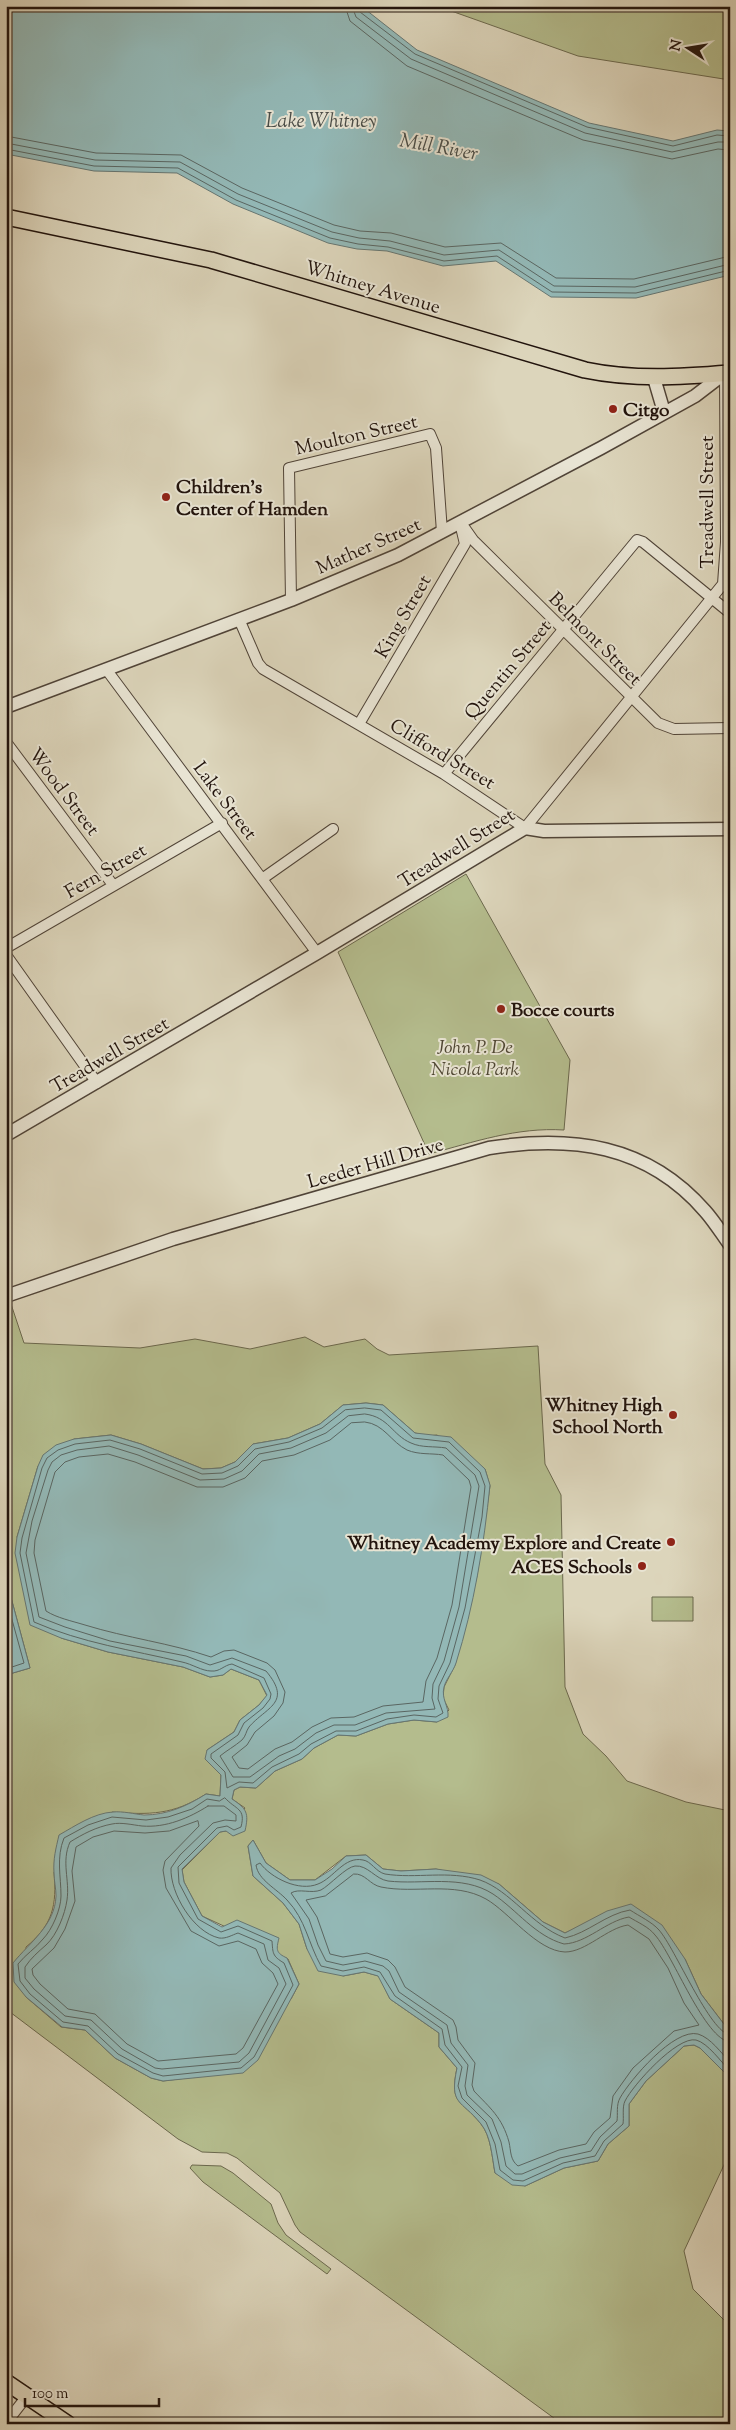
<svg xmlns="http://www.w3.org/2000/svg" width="736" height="2430" viewBox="0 0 736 2430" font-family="'Sorts Mill Goudy',serif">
<rect width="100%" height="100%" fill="#dcd5bb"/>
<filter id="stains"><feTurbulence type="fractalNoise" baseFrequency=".004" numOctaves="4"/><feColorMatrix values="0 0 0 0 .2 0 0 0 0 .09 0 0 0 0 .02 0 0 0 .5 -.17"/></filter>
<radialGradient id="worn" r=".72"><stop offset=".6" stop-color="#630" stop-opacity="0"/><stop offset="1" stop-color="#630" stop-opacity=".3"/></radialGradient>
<path fill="#b4bc8d" stroke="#6b684d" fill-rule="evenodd" d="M432,6h298v74l-152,-24 -138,-49z
M466,874l104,186 -6,70c-47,-3 -90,12 -135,24l-91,-202z
M11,1304l13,39 116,5 55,-9 55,10 55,-12 19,10 41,-8 12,10 12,6 149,-9 7,118 16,31 4,192 18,47 23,22 21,25 59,21 44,9v221l-29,-38 -16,-35 -98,-36 -22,10 -22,-11 -44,-38 -63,-15 -35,2 -18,-2 -17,-14 -20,1 -31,24h-25l-24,-17 -13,-23 -5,6 5,30 30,27 16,21 8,25 36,27 21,-4 15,4 11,23 49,34v14l18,21c-8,37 4,31 24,56 10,12 11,33 14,49l30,13 39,-18 34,-7 10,-17 21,-18v-22l17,-23 38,-35 10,-1 6,3 30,30v74l-46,99 9,38 37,37v98l-9,-5 -4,5h-155l-262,-192 -5,-7 -15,-32 -43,-35 -10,-5 -25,-1 -24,-13 -172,-130v-334l24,-7 -24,-89v-274zM366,1403l17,2 32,28 13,3 9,-1 48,34 5,17 -13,90 -22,89 -11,22 -1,11 6,12 -12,12 -23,-2 -26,4 -32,12 -18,-1 -24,13 -12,11 -27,12 -19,17 -16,-1 -6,3 -2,9 13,9 -19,23 -6,1 -38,38 2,12 18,34 74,34 2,5 10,4 11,25 -8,15 -81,76 -47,6 -12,-3 -36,-20 -30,-28 -24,-3 -35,-30v-50c27,-22 31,-42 28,-75l58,-60c38,3 61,3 94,-18l14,2 1,-21 -7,-7 -7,-18 27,-18 6,-12 19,-15 8,-9 -8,-16 -28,-11 -8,6 -13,2 -27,-10 -75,-15 -47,-14 -44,-101 21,-71 36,-27 37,-4 30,9 62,25 18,-1 14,-6 18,-18 35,-6 32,-14 23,-19z
M652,1597h41v24h-41z
M192,2165l29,1 12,7 38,31 7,19 8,12 45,34 -4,5 -124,-92 -13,-14z"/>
<path fill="#93b8b6" stroke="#667672" d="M6,6h355l56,44 172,73 84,18 44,-11 13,1v144l-94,23 -85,-1 -55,-36 -53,5 -56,-15 -30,-2 -29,-6 -95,-39 -56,-31 -83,-2 -88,-17z
M366,1403l17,2 32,28 36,4 34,32 5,16c-6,60 -16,121 -34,178 -3,9 -10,16 -12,24 -3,12 5,19 4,30l-11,5 -23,-2 -26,4 -32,12 -18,-1 -24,13 -12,11 -27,12 -19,17 -16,-1 -6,3 -2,9c15,10 17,14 13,32l-12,5 -7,-5 -6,1 -38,37 2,13 18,34 20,11 15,-7 42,18c-3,12 -3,15 8,20l12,26 -41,76 -15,13 -80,8 -12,-3 -36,-20 -30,-28 -23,-3 -36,-30 -12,-15 -1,-19c17,-21 42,-38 43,-67 0,-8 -2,-15 -2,-23 -1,-14 2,-25 5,-38 16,-9 35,-22 54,-23 10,-1 21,2 31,3 23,0 43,-9 62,-21l14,2 1,-21 -16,-16 2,-9 27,-18 6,-12 19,-15 8,-10 -8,-15 -28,-11 -8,6 -13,2 -27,-10 -75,-15 -47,-14 -31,-13 -15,-72 2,-16 21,-71 5,-11 13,-10 18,-6 37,-4 30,9 62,25 18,-1 14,-6 18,-18 35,-6 32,-14 23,-19z
M6,1579l24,89 -24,7z
M253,1840l13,23 24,17h25l17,-11 14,-13 20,-1 17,14 18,2 35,-2 45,6 18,9 44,38 22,11 42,-22 24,-7 31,21 23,34 16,35 29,38v46l-30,-30 -6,-3 -10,1 -38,35 -17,23v22l-21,18 -10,17 -34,7 -39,18 -13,-1 -17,-12c-3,-16 -4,-37 -14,-49 -20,-25 -32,-18 -24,-56l-18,-21v-14l-49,-34 -12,-23 -14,-4 -21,4 -25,-5 -11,-22 -8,-25 -16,-21 -30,-27 -5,-30z"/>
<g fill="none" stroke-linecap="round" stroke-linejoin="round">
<path stroke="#5a6662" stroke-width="1" d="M345,6l5,15 57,45 176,74 89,19 46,-10 12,1
M352,6l4,11 55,42 174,74 87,19 46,-10h12
M358,6l2,6 55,42 172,73 86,19 44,-11 13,1
M6,136l90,17 85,2 61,33 92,37 26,6 31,2 54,14 56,-4 55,35 78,1 96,-23
M6,143l89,17 85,2 58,32 94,38 27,6 31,3 54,14 55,-5 55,36 81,1 95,-23
M6,149l88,17 84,2 58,32 94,38 28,6 30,3 56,14 53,-5 55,36 84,1 94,-23
M365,1408l16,2 32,28 36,4 31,30 5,14 -3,31 -17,91 -15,55 -11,23 -1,13 5,14 -7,4 -22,-2 -27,4 -31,12h-20l-25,13 -12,10 -27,13 -19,16 -14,-1 -12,6 -2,-16 -14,-14v-4l27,-19 6,-12 19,-15 7,-9 1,-5 -7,-16 -32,-14c-8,1 -12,8 -21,7 -9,0 -19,-7 -29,-9 -50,-12 -100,-19 -148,-40l-14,-69 2,-15 20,-70 5,-10 11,-8 17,-6 35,-4 30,9 62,25 20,-1 16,-7 17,-17 34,-7 33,-14 23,-18z
M365,1414c24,3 27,21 46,29 11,5 23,3 35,5l29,27 4,11 -20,121 -15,54 -11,23 -1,14 3,11 -49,4 -31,12h-21l-18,8 -21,16 -16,7 -29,21h-17l-13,-21c6,-5 15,-10 22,-16 4,-4 4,-9 7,-13 17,-20 44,-24 17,-56l-34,-13 -22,7 -24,-9 -76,-15 -45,-14 -26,-10 -13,-64 6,-32 16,-51 4,-8 9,-7 16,-5 32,-4 29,9 62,25 24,-1 18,-8 17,-17 32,-6 35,-15 22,-17z
M365,1422c19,2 26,20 42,28 12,5 24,3 36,5l26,25 2,7 -19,118 -15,53 -11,23 -3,21 -40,4 -29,11 -23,1 -19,9 -20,15 -17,7 -27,20 -9,-1 -7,-11 15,-12 8,-13 19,-16 9,-13 2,-11 -10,-22 -8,-7 -33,-13 -10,1 -13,6c-41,-14 -84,-19 -126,-32 -13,-4 -28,-7 -39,-14l-12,-58 1,-13 20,-68 10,-10 14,-5 29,-3 27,8 62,25h26l22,-9 17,-17 32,-6 36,-15 21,-17z
M6,1598l18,65 -18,6
M225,1798c11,12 21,10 16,29l-7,3 -7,-4 -10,2 -39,39 1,16 19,36 23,13 17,-6 34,15c1,12 0,15 12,22l9,22 -39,72 -13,11 -78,8 -10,-3 -35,-19 -30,-28 -25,-4 -33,-28 -10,-13 -2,-17c8,-10 17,-15 25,-25 9,-9 18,-30 18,-43 0,-20 -5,-38 3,-58l24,-13 24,-8 34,3 22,-3 24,-8 15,-10 12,2z
M208,1806h16l12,9v6l-11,-1 -12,3 -33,32 -9,13c-1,25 22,64 48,70 7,1 13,-3 19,-5l26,11 4,16 11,8 7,16 -37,69 -10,9 -77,7 -7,-1 -33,-19 -31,-29 -26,-4 -31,-27 -9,-11v-11c6,-9 13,-15 21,-22 11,-10 19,-31 21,-45 3,-20 -6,-38 3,-58 13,-8 26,-15 42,-18 9,-2 21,1 30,2 24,2 47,-8 66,-20z
M198,1821l1,5 -34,35 -2,9 3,18 25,43 28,15 19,-5 18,8 6,14 11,10 5,11 -35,64 -7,6 -78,7 -31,-17 -32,-30 -27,-5 -28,-25 -7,-9 -1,-6 22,-21 11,-19 10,-28 -3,-30 4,-24 17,-10 21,-6 31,2 24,-2z
M354,1874c11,-1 16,11 27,13 34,7 73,-6 105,12 23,13 51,52 79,53 21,0 42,-24 63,-27l21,14 19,29 16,35 15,22 -25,6 -41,37 -20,28 -3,22 -16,14 -8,12 -27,6 -41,16c-8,-6 -7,-15 -9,-24 -7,-25 -19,-34 -35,-51l-2,-6 3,-22 -17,-23 -2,-13 -3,-7 -48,-33 -10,-20 -7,-7 -21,-7 -24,4 -13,-3 -13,-37 -11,-17 19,-4z
M730,2035c-20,-2 -55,-87 -71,-105 -7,-8 -20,-14 -29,-20 -24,4 -42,23 -65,28 -34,-13 -54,-47 -85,-58 -31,-10 -64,-1 -95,-6 -9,-2 -14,-13 -22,-14 -19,-4 -29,18 -45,24 -19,8 -47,-6 -58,-21l-4,2c2,15 21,24 31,35 19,20 21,43 34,66l22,5 21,-4 16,5 15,24 47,33 3,16 17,22 -4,19 4,12 24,24 9,22 5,26 13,10 10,1 40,-18 32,-7 9,-15 19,-17c1,-7 -1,-17 2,-23 8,-16 52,-65 71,-61 12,3 25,22 34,31
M730,2042c-25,-2 -57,-87 -75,-107 -6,-8 -18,-13 -26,-18 -23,4 -42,26 -65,27 -29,-8 -47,-34 -71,-50 -31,-20 -71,-9 -105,-13 -13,-2 -20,-16 -33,-15 -9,1 -25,19 -34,24 -10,4 -22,-2 -30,3l18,26 9,26 8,16 17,4 22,-4 18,5 6,5 10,21 48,33 4,18 17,22 -3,21 2,9 25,24 9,23 5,24 9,8h7l38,-16 31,-7 9,-14 17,-16c1,-7 -1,-16 3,-23 10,-18 54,-70 78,-64 13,4 23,19 32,28"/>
<g stroke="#504438" stroke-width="12">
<path id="minor" d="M461,523l12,17 185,183 16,6 56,-1
M291,600l-2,-132 141,-34 6,14 6,84
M239,619l19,44 5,6 181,105 81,54 198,-244 3,-42 -1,-169
M106,669l211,284
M359,724l106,-180 -4,-17
M6,742l107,143
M444,774l193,-234 6,2 87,71
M262,879l71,-50
M6,948l216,-125
M6,955l91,128
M6,2423l21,-27"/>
</g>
<g stroke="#504438" stroke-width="15">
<path id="tertiary" d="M654,378l10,34
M6,707l285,-107 107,-45 203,-107 94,-52 30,-23
M6,1135l311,-182 208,-125 19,3 186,-2
M6,1296l167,-57 316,-91c82,-13 158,-4 216,63 9,10 17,23 25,34"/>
</g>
<g stroke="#22140d" stroke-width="18">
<path id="primary" d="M6,217l205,43 374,110c48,10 96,7 145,3
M6,2382l62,42"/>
</g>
<use href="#minor" stroke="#e8e4d3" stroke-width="10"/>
<use href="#tertiary" stroke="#e8e4d3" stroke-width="12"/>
<use href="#primary" stroke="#dcd5bb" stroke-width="15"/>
</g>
<g fill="#8f2418" stroke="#e8e4d3" stroke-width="2">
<circle cx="613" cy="409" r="5"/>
<circle cx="166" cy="497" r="5"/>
<circle cx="501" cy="1009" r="5"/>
<circle cx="673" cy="1415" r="5"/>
<circle cx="671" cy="1542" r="5"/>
<circle cx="642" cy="1566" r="5"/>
</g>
<g text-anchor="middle" stroke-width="4" stroke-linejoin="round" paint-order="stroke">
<g font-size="19" fill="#22140d" stroke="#e8e4d3">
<text transform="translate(373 286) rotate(17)" y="7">Whitney Avenue</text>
<text transform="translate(356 434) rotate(-13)" y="7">Moulton Street</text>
<text transform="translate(706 502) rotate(-90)" y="7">Treadwell Street</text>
<text transform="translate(368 545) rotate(-24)" y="7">Mather Street</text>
<text transform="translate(402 616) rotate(-60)" y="7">King Street</text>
<text transform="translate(596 638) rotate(45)" y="7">Belmont Street</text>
<text transform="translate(507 669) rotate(-50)" y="7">Quentin Street</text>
<text transform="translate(443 753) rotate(31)" y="7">Clifford Street</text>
<text transform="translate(65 791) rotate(53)" y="7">Wood Street</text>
<text transform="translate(226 800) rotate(53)" y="7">Lake Street</text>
<text transform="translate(456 847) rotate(-32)" y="7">Treadwell Street</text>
<text transform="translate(105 870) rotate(-30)" y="7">Fern Street</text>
<text transform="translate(109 1054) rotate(-30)" y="7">Treadwell Street</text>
<text transform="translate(375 1162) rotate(-16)" y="7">Leeder Hill Drive</text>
</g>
<g font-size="19" font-weight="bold" fill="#22140d" stroke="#e8e4d3" text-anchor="start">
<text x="623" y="416">Citgo</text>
<text x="176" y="493">Children's<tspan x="176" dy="22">Center of Hamden</tspan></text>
<text x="511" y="1016">Bocce courts</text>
<text x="663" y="1411" text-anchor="end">Whitney High<tspan x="663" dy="22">School North</tspan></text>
<text x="661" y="1549" text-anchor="end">Whitney Academy Explore and Create</text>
<text x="632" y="1573" text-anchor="end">ACES Schools</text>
</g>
<g font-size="19" font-style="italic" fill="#4e4633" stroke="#e8e4d3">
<text x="475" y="1053">John P. De<tspan x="475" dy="22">Nicola Park</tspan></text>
</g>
<g font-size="20" font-style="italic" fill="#4a4d48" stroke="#e8e4d3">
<text x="321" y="127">Lake Whitney</text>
<text transform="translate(439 146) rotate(10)" y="7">Mill River</text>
</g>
</g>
<rect width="736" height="2430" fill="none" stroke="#dcd5bb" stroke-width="25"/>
<rect x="8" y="8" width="721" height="2415" fill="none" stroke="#22140d" stroke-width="2.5"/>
<rect x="12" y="12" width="711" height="2405" fill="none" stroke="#22140d"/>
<g transform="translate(688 48) rotate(282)" stroke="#e8e4d3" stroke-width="4" paint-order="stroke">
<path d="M0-4L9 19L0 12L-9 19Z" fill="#22140d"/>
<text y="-8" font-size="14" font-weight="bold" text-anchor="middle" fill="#22140d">N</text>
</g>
<path d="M25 2398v8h134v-8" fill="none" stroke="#22140d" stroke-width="2.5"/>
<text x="32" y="2398" font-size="15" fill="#22140d" stroke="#e8e4d3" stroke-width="4" paint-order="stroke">100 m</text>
<rect width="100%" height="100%" filter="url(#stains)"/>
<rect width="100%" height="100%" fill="url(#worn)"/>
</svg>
